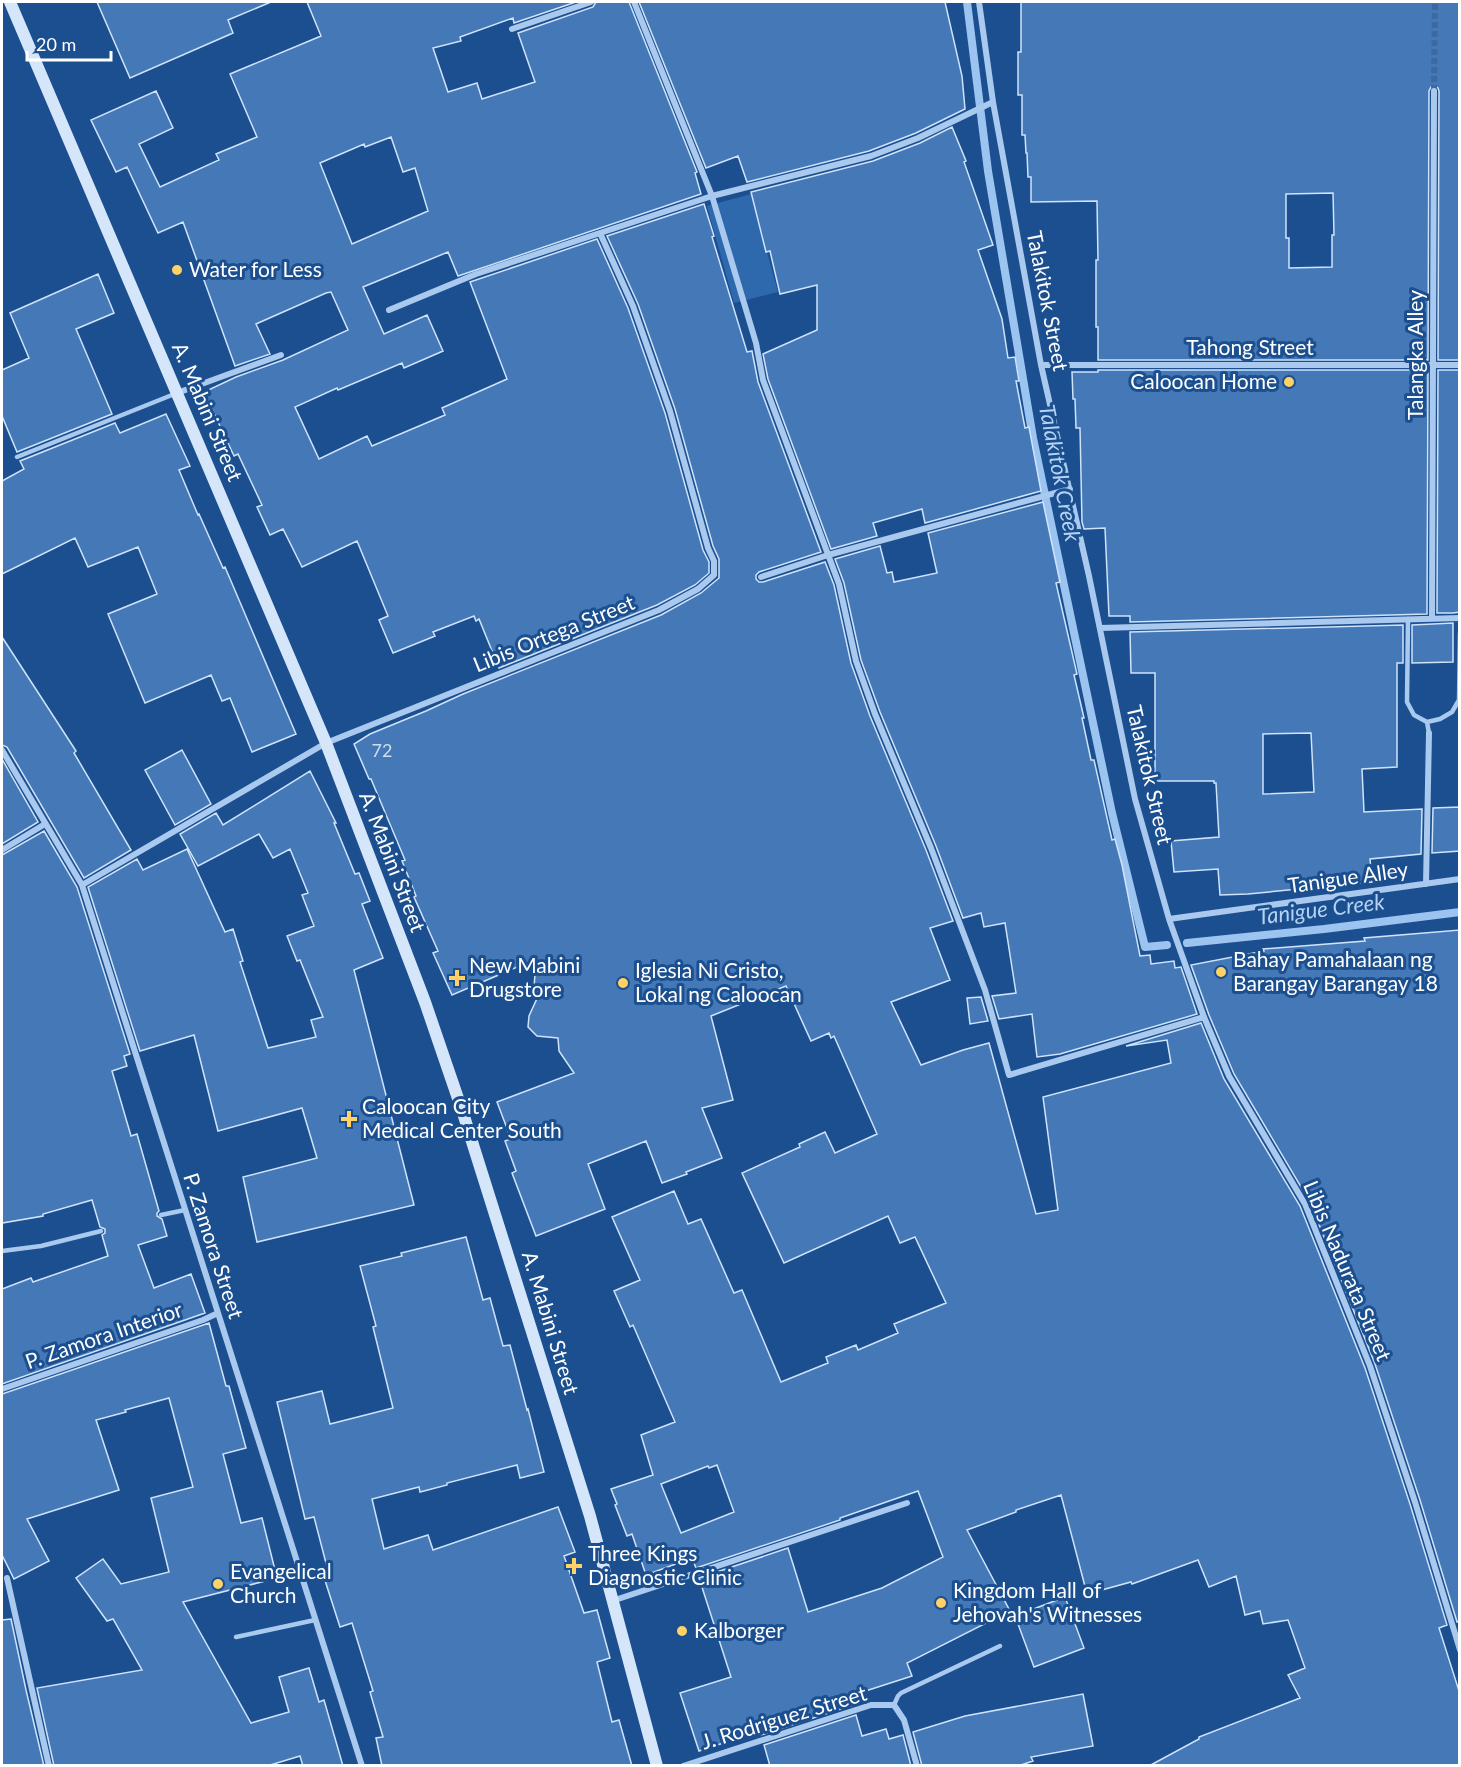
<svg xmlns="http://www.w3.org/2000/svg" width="1461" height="1767" viewBox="0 0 1461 1767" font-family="Lato,sans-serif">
<rect width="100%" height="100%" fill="#1b4f8f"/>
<path fill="#2e69ad" d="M751,194l27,98 -44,11 -27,-97z"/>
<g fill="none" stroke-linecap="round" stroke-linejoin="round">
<path stroke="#9cc4f0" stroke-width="8" d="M967,2l21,169 45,267 79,375 33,134 22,-2
M1187,943l137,-14 136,-17"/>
</g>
<path fill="#4478b7" stroke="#cfe3fa" stroke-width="1.5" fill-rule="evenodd" d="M97,2h174l-43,18 5,13 -103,45z
M307,2h269l-62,21 -1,-5 -53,19 1,4 -28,7 15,44 29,-9 5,16 53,-17 -17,-49 75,-26 3,-5h33l68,170 -2,1 6,21 -243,82 -10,-24 -85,35 21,47 43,-19 16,36 -39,17 -2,-5 -64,27 -1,-2 -42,19 24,52 48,-23 5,10 73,-31 -3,-7 65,-29 -37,-97 127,-43 31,69 37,105 38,137 6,12v11l-14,12 -38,20 -158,63 -20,-49 -3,2 -2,-5 -41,16 2,4 -42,17 -14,-33 9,-4 -31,-75 -55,26 -19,-38 -13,6 -13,-28 5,-2 -24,-51 -4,2 -30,-64 32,-15 47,-17 65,-30 -17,-38 -5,1 -70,31 14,30 -35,12 -52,-144 -25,11 -31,-66 -11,5 -25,-52 65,-29 17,37 -34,16 21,43 59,-27 -3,-6 41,-17 -27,-63 91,-38zM391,137l12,35 12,-4 13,43 -76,33 -32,-81 44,-19 1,3z
M639,2h306l17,74 3,33 -49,24 -47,18 -122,31 -9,-26 -32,12z
M1021,2h439v358h-22l1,-269 -1,-3 -3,-2 -4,1 -2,4 -1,269h-330v-33h-2v-67h2l-1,-59 -66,1v-25h-3l-1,-24h-1l-1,-18h-3v-40h-4v-43h3zM1333,193l1,42h-2v32l-43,1v-30h-3v-44z
M952,127l14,34 -2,1 29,83 -15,5 24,69 6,39 7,-1 4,24h-3l9,47 4,-1 12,64 -116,32 -3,-14 -49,14 4,13 -46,13 -63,-170 -5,-25 54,-24v-45l-37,9 -10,-43 -4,1 -15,-60 122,-31 47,-18z
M704,204l10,32 -2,1 35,115 5,-1 6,31 63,170 -62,20 -3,3v4l3,3h4l62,-20 9,23 17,78 19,53 56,134 27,71 -23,7 20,52 -59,22 30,63 42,-15 26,-7 47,171 22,-4 -15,-113 128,-34 -4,-23 -41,6 75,-23 23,56 76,127 65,162 45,136 37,121 -8,3 21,66v72h-311l50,-27v-2l101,-39 -12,-23 17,-7 -17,-48 -25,4 -3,-13 -15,4 -9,-39 -27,11 -11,-27 -66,24 -1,-2 -44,12 -26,-99 -45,15v2l-49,18 43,81 -103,52 5,13 -62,20 3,9 -92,30 -1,-4 -61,20 -19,-58 51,-16 -32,-99 89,-30 20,64 74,-24 61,-31 -25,-66 -78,27v2l-144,48 -4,-10 -46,17 -14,-41 -5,2 -12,-31 2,-1 -6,-15 42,-14 -12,-40 34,-13 -42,-97 -3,2 -16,-36 26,-11 -28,-63 62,-26 14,33 13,-5 33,74 8,-3 39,92 47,-19 -2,-6 30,-12 2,5 40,-17 -4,-9 52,-21 -31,-66 -15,6 -12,-27 -104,47 -42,-90 58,-26 -1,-3 26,-12 10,21 42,-19 -43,-98 -3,2 -2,-5 -18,8 -25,-55 -75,30 22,84 -31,8 20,50 -36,14 1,2 -25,9 -16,-42 -58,23 17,45 -69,27 -24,-63 4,-2 -11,-30 6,-2 -14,-37 77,-29 -15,-22 -1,-13 -21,-2 -9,-9 1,-11 10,-22 -5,-6 2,-29 -84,36 -19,-42 5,-2 -24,-54 2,-1 -14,-35 3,-1 -34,-81h-2l-15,-35 16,-10 56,-23 37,-17 198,-79 40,-22 18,-15v-19l-6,-13 -38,-137 -37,-105 -31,-68zM717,1465l17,47 -53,21 -20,-49 47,-18 1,2z
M98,274l16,39 -38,16 36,85 -95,38 -15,-36v-46l27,-12 -19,-45z
M1098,370h330l-1,244 -297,8v-6h-21l-4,-88 -21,1 -2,-7 -2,-94h-4l-1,-29h-2l-1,-27h26z
M1438,370h22v242l-7,1h-16z
M166,414l24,52 -11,4 19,45 1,-1 24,54 2,-1 71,167 -44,18 -22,-54 -8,3 -11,-26 -66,28 -37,-89 49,-20 -19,-47 -50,20 -13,-29 -73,36v-93l22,-12 -4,-8 95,-38 5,10z
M1043,502l17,80 -4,1 21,91 -3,1 10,43h-2l9,42h3l18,80 3,-1 7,26 18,91 10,-1 1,9 23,-3 1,7 6,-1 16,47 -137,40 -23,3 -5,-43 -33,5 -7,-23 24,-3 -11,-70 -21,4 -3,-14 -18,5 -27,-72 -56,-134 -19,-52 -17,-77 -9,-24 45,-13 7,27 5,-1 2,10 43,-9 -9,-40z
M1453,623v39l-41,1v-38z
M1403,625v38h-6v104l-35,2 2,43 58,-3 -1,45 -51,5 2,23 -124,12 -28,1 -2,-26 -44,3 -3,-31 48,-4 -3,-54h-2v-2h-59v-108h-24l-1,-41zM1311,733l3,59 -51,2v-60z
M2,637l74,114 -2,2 57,97 -47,28 -77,-131 -5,-2z
M182,750l29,54 -36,21 -30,-55z
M2,759l36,63 -36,22z
M310,771l26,52h-2l21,51 4,-1 11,28 -8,3 21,54 -29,12 60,235 -157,37 -14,-65 74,-19 -15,-50 -84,23 -24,-96 -54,16 -52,-164 49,-28 6,11 44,-21 38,83 8,-3 10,32 -3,1 28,86 48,-11 -5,-17 12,-3 -23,-57 -3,1 -10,-25 27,-10 -12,-31 6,-2 -18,-44 -17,9 -14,-24 -61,32 -18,-32 36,-21 7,12z
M1460,807v44l-28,2 1,-45z
M44,831l33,56 53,167 -6,2 3,10 -15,5 19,65 6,-2 22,77 -2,2v3l5,3 5,17 -29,9 16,43 37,-14 14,39 -203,71v-95l29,-11 2,4 75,-26 -6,-21 3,-2v-4l-5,-2 -8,-27 -49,14v2l-41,7v-368z
M1460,930v691l-3,1 -37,-122 -45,-136 -65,-162 -76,-128 -25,-59 -18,-50 73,-14 -1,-2 102,-8 -1,-3z
M981,997l7,24 -18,3 -3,-26z
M466,1237l17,63 7,-2 13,48 7,-1 17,65 1,-1 16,63 -24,6 -3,-13 -70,18v2l-27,7 -1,-5 -47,12 12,50 44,-14 5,15 125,-43 17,45 -11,4 20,57 13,-3 13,48 -13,4 15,60 7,-2 13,46h-250l-6,-28 7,-1 -13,-45 3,-1 -21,-68 -12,4 -19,-59 6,-1 -13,-50 -9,2 -28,-117 45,-11 8,33 63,-16 -20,-81 3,-1 -16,-60 42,-10 -1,-3z
M209,1323l17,63h3l17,62 -23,6 18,69 21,-5 15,60 -94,24 68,121 38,-11 -10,-35 30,-9 10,34 5,-2 19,66h-40l-3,-10 -33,10h-213l-17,-78 105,-18 -29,-51 -6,2 -31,-43 27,-19 18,25 48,-12 -18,-74 42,-11 -24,-89 -44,12 1,2 -30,8 23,70 -92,29 22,42 -35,18 -12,-24v-161z
M1065,1597l19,51 -50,19 -19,-51z
M11,1619l15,71 18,76h-42v-146z
M1083,1694l10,52 -62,11 2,4 -15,5h-96l-9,-34 52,-16z
M856,1715l6,21 24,-7 3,10 14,-4 8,31h-141l-6,-21z"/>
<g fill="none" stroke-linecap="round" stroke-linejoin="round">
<path stroke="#3d69a0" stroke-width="6" stroke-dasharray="6 3" stroke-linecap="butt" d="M1434,91l1,-89"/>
<path stroke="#a9c9ee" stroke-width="4.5" d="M17,457l160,-64
M1408,619l-1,83 7,13 13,7
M1429,733l-2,-11 13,-3 12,-7 7,-12 1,-67
M161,1215l24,-5
M2,1251l39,-5 60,-15
M236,1637l79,-17
M894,1705l4,-9 3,-3 99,-47"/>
<path stroke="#a9c9ee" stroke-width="6" d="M634,2l78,194 44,147 7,37 76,204 17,77 19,53 56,134 54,142 24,85 195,-58
M979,2l14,100 48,263 48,211 46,223 34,120 35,98 25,59 76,128 65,162 45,136 45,148
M512,29l79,-27
M389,310l87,-36 236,-78 159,-40 47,-18 75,-36
M1041,365h419
M177,393l104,-38
M761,577l67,-22 242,-66
M1432,618l2,-527
M1100,628l360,-10
M2,750l80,135 280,881
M2,850l43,-26
M1426,884l3,-151
M82,885l244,-142 333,-133 39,-21 16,-14v-14l-6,-13 -38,-137 -37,-105 -33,-73
M1169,919l291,-40
M2,1389l201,-69 15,-7
M7,1578l42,188
M612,1601l295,-98
M683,1766l188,-61h23l10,15 13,46"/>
<path stroke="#d6e6fa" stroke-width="12" d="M10,2l316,741 99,259 38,111 127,403 67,250"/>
</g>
<g fill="#ffd166" stroke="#1b4f8f" stroke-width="2">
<circle cx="177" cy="270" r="6"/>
<circle cx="1289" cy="382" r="6"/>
<circle cx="1221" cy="972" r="6"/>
<path d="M454 969h6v6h6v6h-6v6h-6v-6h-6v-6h6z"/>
<circle cx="623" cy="983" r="6"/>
<path d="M346 1110h6v6h6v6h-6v6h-6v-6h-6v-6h6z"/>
<path d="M571 1557h6v6h6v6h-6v6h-6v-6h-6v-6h6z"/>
<circle cx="218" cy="1584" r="6"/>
<circle cx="941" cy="1603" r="6"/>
<circle cx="682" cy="1631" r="6"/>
</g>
<g text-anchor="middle" stroke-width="6" stroke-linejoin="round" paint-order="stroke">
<g font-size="18" fill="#d0dded">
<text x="382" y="757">72</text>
</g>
<g font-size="21" fill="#fff" stroke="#1b4f8f" text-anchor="start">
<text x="189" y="277">Water for Less</text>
<text x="1277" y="389" text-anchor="end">Caloocan Home</text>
<text x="1233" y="967">Bahay Pamahalaan ng<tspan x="1233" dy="24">Barangay Barangay 18</tspan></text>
<text x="469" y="973">New Mabini<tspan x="469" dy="24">Drugstore</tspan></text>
<text x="635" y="978">Iglesia Ni Cristo,<tspan x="635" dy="24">Lokal ng Caloocan</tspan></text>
<text x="362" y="1114">Caloocan City<tspan x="362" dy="24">Medical Center South</tspan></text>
<text x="588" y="1561">Three Kings<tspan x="588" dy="24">Diagnostic Clinic</tspan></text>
<text x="230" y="1579">Evangelical<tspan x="230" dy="24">Church</tspan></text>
<text x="953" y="1598">Kingdom Hall of<tspan x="953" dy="24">Jehovah's Witnesses</tspan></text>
<text x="694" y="1638">Kalborger</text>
</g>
<g font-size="21" fill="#fff" stroke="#1b4f8f">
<text transform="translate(1047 301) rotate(79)" y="7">Talakitok Street</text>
<text x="1250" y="355">Tahong Street</text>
<text transform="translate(1416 355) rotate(-90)" y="7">Talangka Alley</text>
<text transform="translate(207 412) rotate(67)" y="7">A. Mabini Street</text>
<text transform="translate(554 634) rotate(-22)" y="7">Libis Ortega Street</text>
<text transform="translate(1149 775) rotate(77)" y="7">Talakitok Street</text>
<text transform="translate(392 862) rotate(69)" y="7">A. Mabini Street</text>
<text transform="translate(1348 878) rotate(-8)" y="7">Tanigue Alley</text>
<text transform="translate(213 1246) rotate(72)" y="7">P. Zamora Street</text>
<text transform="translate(1347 1271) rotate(67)" y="7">Libis Nadurata Street</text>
<text transform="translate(550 1323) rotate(73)" y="7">A. Mabini Street</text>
<text transform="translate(104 1336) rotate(-19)" y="7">P. Zamora Interior</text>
<text transform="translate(784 1718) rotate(-17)" y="7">J. Rodriguez Street</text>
</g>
<g font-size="22" font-style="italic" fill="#b5d3f5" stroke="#1b4f8f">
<text transform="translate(1060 473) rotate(79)" y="8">Talakitok Creek</text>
<text transform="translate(1321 909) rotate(-7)" y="8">Tanigue Creek</text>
</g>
</g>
<rect width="1461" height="1767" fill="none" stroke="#ffffff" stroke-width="6"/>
<path d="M27 51v9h84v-9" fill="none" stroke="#ffffff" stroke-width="3"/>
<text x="36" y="51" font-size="18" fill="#ffffff" stroke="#1b4f8f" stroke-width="4.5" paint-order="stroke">20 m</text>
</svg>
